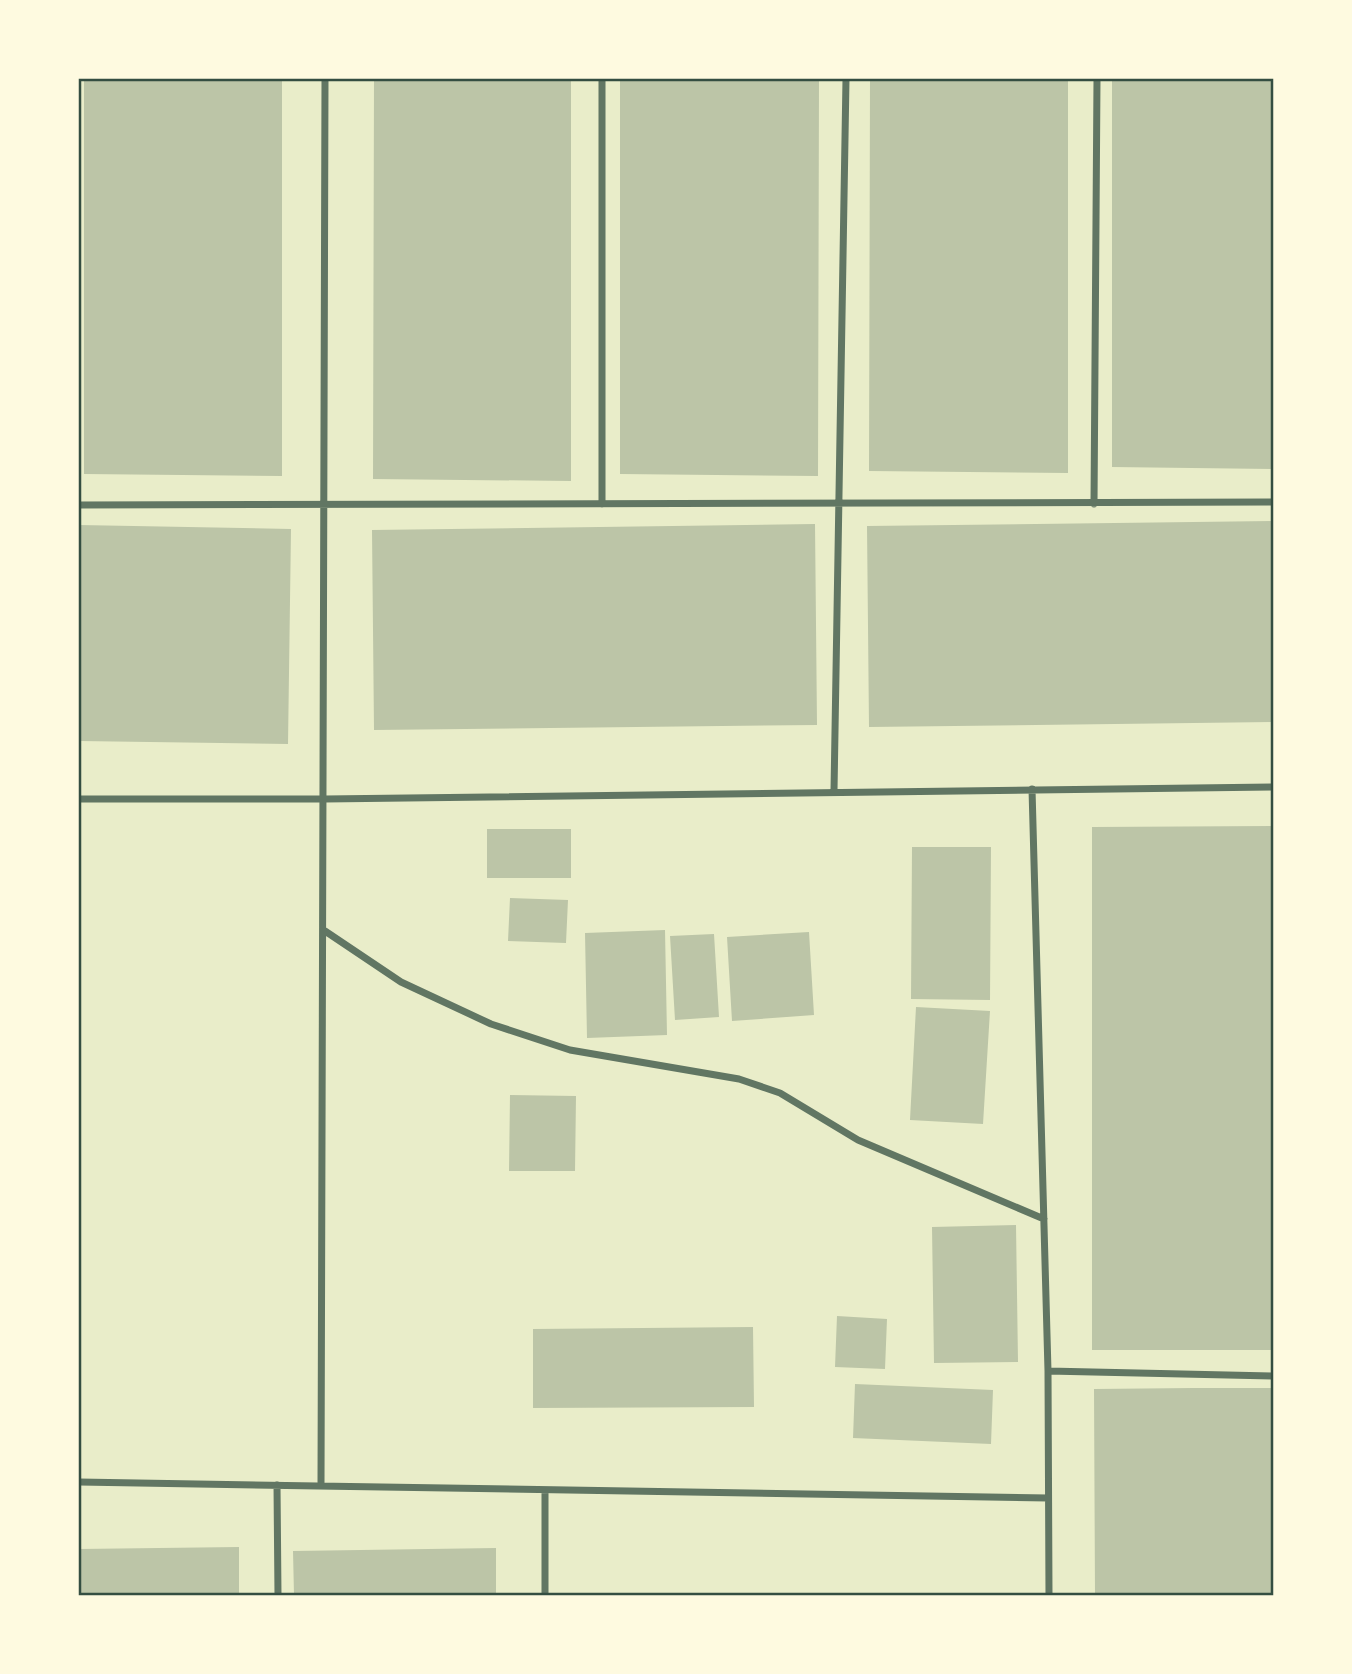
<svg xmlns="http://www.w3.org/2000/svg" width="1352" height="1674" viewBox="0 0 1352 1674" font-family="'Libre Baskerville',serif">
<rect width="100%" height="100%" fill="#e9edc9"/>
<path fill="#bcc5a7" d="M84,79h198v397l-198,-2z
M374,79h197v402l-198,-2z
M620,79h199l-1,397 -198,-2z
M870,79h198v394l-199,-2z
M1112,79h161v390l-161,-2z
M1273,521v201l-404,5 -2,-201z
M815,524l2,201 -443,5 -2,-200z
M79,525l212,4 -3,215 -209,-3z
M1273,826v524h-181v-523z
M487,829h84v49h-84z
M912,847h79l-1,153 -79,-1z
M510,898l58,2 -2,43 -58,-2z
M665,930l2,105 -80,3 -2,-105z
M809,932l5,83 -82,6 -5,-84z
M714,934l5,83 -44,3 -5,-84z
M916,1007l74,4 -7,113 -73,-4z
M510,1095l66,1 -1,75h-66z
M1016,1225l2,137 -84,1 -2,-136z
M837,1316l50,3 -2,50 -50,-2z
M753,1327l1,80 -221,1v-79z
M855,1384l138,6 -2,54 -138,-6z
M1193,1388h80v207h-178l-1,-206z
M239,1547v48h-160v-46z
M496,1548v47h-202l-1,-44z"/>
<g fill="none" stroke-linecap="round" stroke-linejoin="round">
<path stroke="#617663" stroke-width="7" d="M602,79v425
M1094,504l3,-425
M79,505l1194,-3
M1032,789l16,582 1,224
M834,791l12,-712
M79,799h246l948,-12
M325,931l76,51 90,42 79,26 169,29 41,14 78,47 186,79
M1048,1371l225,5
M79,1482l969,16
M277,1485l1,110
M321,1486l4,-1407
M545,1595v-105"/>
</g>
<rect width="1352" height="1674" fill="none" stroke="#fefae0" stroke-width="161"/>
<rect x="80" y="80" width="1192" height="1514" fill="none" stroke="#344e41" stroke-width="2.5"/>
</svg>
